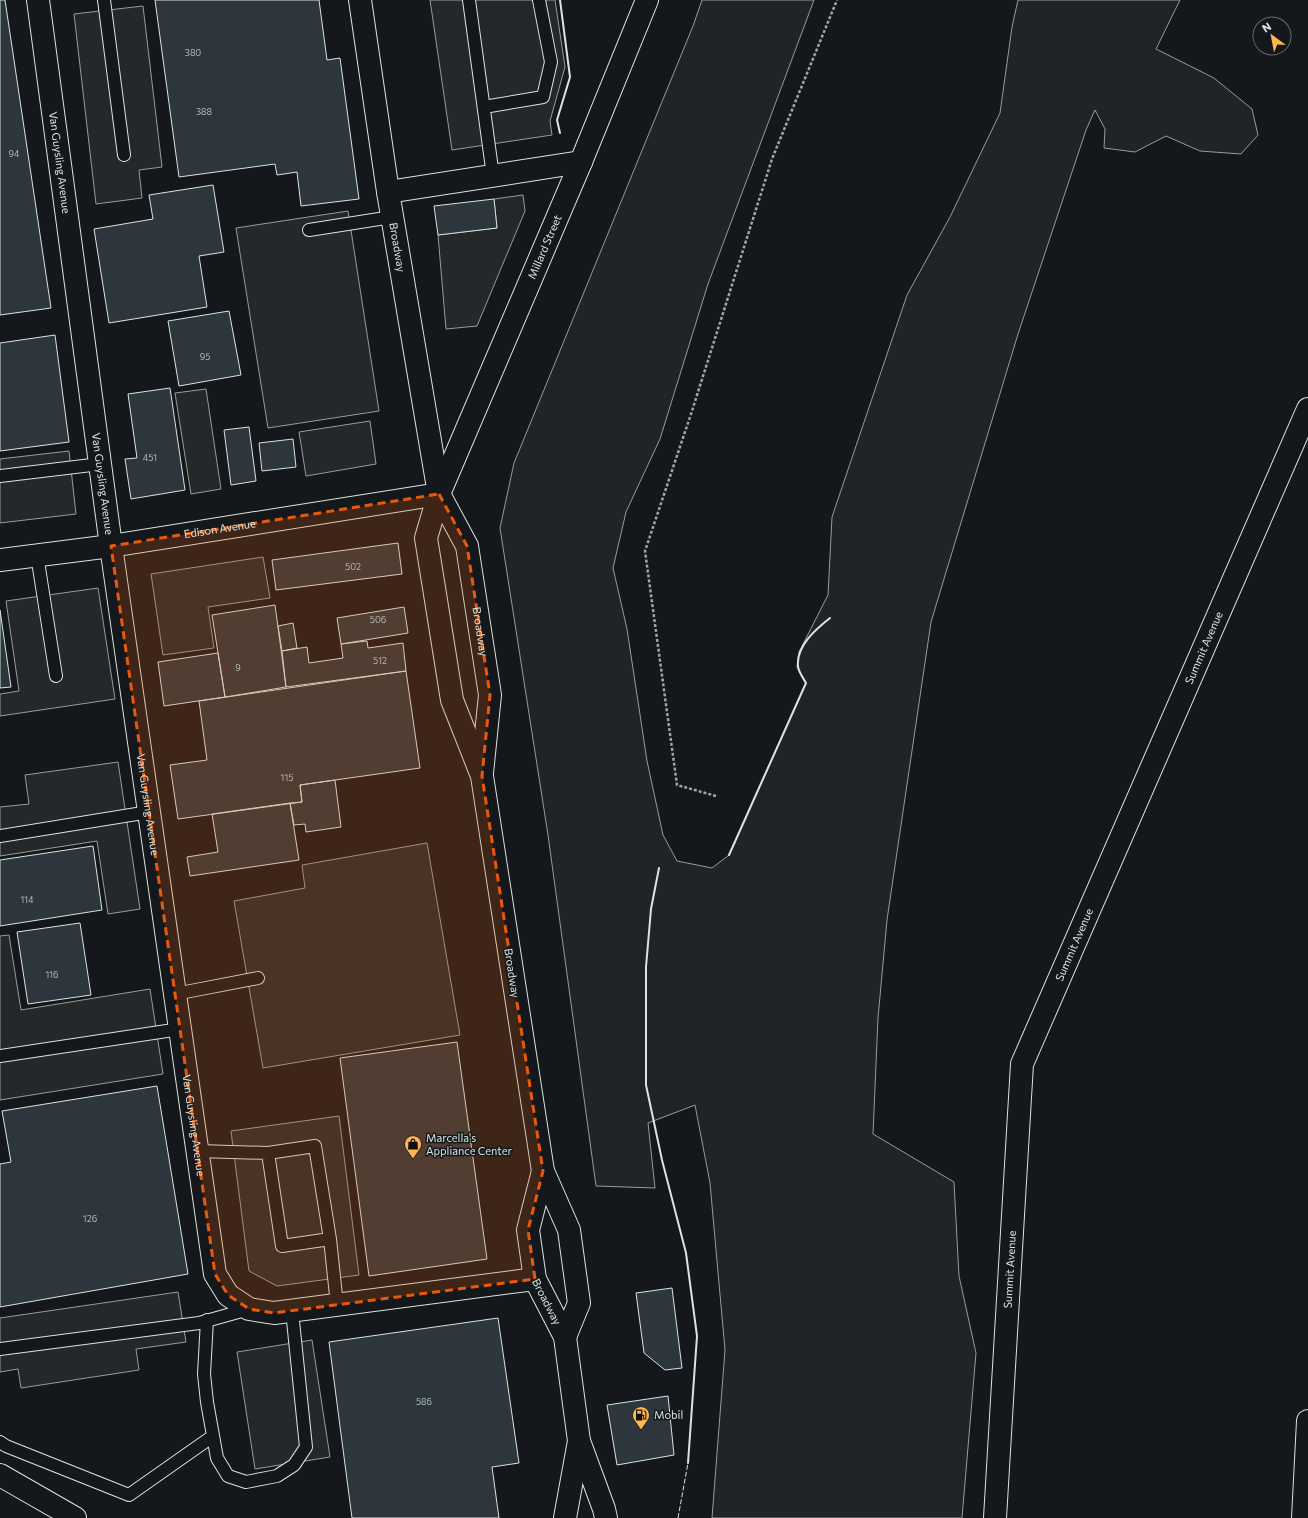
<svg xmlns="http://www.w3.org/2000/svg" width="1308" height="1518" viewBox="0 0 1308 1518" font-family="Commissioner,sans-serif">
<rect width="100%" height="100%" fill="#14181c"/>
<path fill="#202428" stroke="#939e99" d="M702,0h112l-106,284 -48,155 -34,73 -13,56 14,61 20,132 16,74 14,26 35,7 17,-13 77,-172 -9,-16 2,-15 29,-57 4,-78 75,-222 43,-78 50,-104 12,-86 6,-27h162l-24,49 58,29 38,31 6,26 -17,19 -41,-3 -34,-15 -31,16 -31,-4 1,-19 -10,-19 -9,20 -68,204 -87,288 -44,298 -9,98 -5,116 81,48 5,94 17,77 -14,165h-250l13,-168 -15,-167 -15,-78 -47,18 7,65 -59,-2 -48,-351 -48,-307 14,-65 179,-437z"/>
<path fill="#24282b" stroke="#939e99" d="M430,0h125l10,67 -15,54 2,14 -100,15z
M143,6l19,161 -23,3 3,28 -46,6 -22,-190z
M523,195l2,16 -48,115 -31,3 -8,-94 59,-7 -3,-29z
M348,211l31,200 -111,17 -32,-200z
M206,389l15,100 -30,5 -16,-101z
M370,421l6,43 -70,12 -7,-44z
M69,451l7,63 -76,9v-64z
M263,557l7,41 -62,9 6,41 -51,7 -12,-81z
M98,588l17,111 -115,17v-22l19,-3 -13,-90z
M118,762l22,147 -32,5 -11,-73 -97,15v-49l29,-3 -4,-29z
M427,843l33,192 -197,33 -29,-167 71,-13 -3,-23z
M9,935l12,75 129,-21 13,85 -163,26v-164z
M339,1116l20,159 -82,11 -28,-15 -18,-140z
M178,1292l8,50 -50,7 3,21 -118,18 -3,-19 -18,3v-54z
M312,1340l18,117 -75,12 -18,-117z"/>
<path fill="#2c363c" stroke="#d8e6dc" d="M0,0h5l46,308 -51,7z
M155,0h164l8,60 13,-2 19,141 -58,7 -4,-34 -20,3 -2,-11 -96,13z
M213,185l11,67 -25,4 8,51 -98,16 -15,-94 59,-10 -4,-24z
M494,199l3,29 -59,7 -4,-29z
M229,311l12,64 -62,11 -11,-65z
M55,335l14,107 -69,9v-108z
M170,388l15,102 -54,9 -6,-40 12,-1 -9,-64z
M249,427l7,54 -25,4 -7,-55z
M293,439l3,28 -34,4 -3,-28z
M398,543l4,31 -126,16 -4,-30z
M275,605l11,82 -61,10 -13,-82z
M404,607l4,26 -67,11 -4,-26z
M0,610l11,77 -11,1z
M293,623l4,25 -15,3 -4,-25z
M367,641l1,7 35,-5 3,28 -120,16 -4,-36 25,-4 2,16 34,-5 -2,-14z
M218,653l7,44 -61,9 -6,-44z
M406,671l14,97 -120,17 2,17 -124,17 -8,-54 37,-5 -8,-59z
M335,780l6,47 -35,5 -1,-8 -11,1 -4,-22 12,-1 -2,-17z
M290,803l9,57 -109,16 -3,-19 31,-5 -6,-38z
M93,846l9,64 -102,16v-66z
M80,923l11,72 -63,9 -11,-72z
M457,1042l30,217 -118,17 -29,-218z
M157,1086l31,188 -188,33v-143l11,-2 -9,-51z
M672,1288l10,80 -17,2 -21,-17 -8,-60z
M498,1318l21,145 -27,4 7,51h-147l-23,-176z
M668,1396l6,59 -57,10 -10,-60z"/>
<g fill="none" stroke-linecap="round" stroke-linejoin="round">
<g stroke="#d8e6dc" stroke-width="14">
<path id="lane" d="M104,0l20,155
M469,0l24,176
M484,107l59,-10 8,-35 -12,-62
M309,230l83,-13
M0,476l100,-12
M37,555l19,121
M0,836l149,-24
M175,994l83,-16
M0,1056l180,-27
M198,1151l70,2 14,93 48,-7 7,66
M268,1153l47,-7 15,93
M207,1320l-3,54 3,28 10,56 11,18 18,6 31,-6 17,-11 12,-18 -14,-136
M0,1349l199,-26 50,-14
M0,1442l6,4 123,49 84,-59"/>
</g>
<g stroke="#d8e6dc" stroke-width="24">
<g id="street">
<path id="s1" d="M38,0l73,546 104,728 13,21 21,14 25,4 261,-34"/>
<path d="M388,192l193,-30"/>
<path id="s2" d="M995,1518l27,-454 286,-655"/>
<path d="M1303,1518l5,-97"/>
</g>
</g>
<g stroke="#d8e6dc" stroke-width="24">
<g id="secondary">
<path id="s3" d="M360,0l28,192 51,302 28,52 23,149 -8,78"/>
<path id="s4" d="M0,560l111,-14 328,-52"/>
<path id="s5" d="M543,1171l-15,59 7,49 30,58 14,104 25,68 2,9"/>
<path id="s6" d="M565,1337l14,-34 -10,-73 -26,-59 -61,-395 -30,-76 -26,-162 13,-44 142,-332 66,-162"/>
<path d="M565,1518l14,-77"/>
</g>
</g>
<g stroke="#d8e6dc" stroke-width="24">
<path id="highway" d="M0,1475l75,43"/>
</g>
<path stroke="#9da8a2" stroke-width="2.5" stroke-dasharray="3 2" stroke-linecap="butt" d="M716,796l-39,-11 -32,-234 46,-137 81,-255 65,-159"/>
<use href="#lane" stroke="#14181c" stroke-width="12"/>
<use href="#street" stroke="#14181c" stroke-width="22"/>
<use href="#secondary" stroke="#14181c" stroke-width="22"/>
<use href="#highway" stroke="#14181c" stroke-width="22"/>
<path stroke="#d8e6dc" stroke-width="1" stroke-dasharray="5 2" stroke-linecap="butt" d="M678,1518l10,-55"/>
<path stroke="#d8e6dc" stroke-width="2" d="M560,133l-3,-13 13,-43 -10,-77
M729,855l77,-172c-3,-5 -8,-12 -8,-17 -2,-20 18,-37 32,-48
M659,868l-8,41 -5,58v118l16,75 24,93 11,83 -9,127"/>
</g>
<path fill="#e8590c" fill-opacity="0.2" stroke="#e8590c" stroke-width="3" stroke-dasharray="8 5" stroke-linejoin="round" d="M439,494l28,52 23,149 -8,81 61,395 -15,59 7,49 -261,34 -25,-4 -21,-14 -13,-21 -104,-728z"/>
<defs>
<g id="shop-pin" transform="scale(0.9)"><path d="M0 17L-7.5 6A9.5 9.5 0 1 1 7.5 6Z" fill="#ffb74d" stroke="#14181c"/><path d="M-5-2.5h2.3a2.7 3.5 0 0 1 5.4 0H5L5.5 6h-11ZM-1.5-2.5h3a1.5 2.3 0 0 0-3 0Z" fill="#111"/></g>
<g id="fuel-pin" transform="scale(0.9)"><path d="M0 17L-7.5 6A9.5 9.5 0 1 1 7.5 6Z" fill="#ffb74d" stroke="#14181c"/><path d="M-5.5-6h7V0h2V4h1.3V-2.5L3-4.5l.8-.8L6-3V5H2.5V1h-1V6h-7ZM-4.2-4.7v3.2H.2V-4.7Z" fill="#111"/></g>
</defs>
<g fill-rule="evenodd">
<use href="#shop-pin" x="413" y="1144"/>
<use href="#fuel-pin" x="641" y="1415"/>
</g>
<g text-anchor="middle" stroke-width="3" stroke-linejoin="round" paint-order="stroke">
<g font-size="9" fill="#adbab4">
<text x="193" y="56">380</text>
<text x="204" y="115">388</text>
<text x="14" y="157">94</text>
<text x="205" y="360">95</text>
<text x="150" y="461">451</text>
<text x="353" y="570">502</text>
<text x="378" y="623">506</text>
<text x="380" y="664">512</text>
<text x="238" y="671">9</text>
<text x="287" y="781">115</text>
<text x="27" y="903">114</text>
<text x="52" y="978">116</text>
<text x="90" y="1222">126</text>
<text x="424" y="1405">586</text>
</g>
<g font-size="11" fill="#d8e6dc" stroke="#14181c">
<text dy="4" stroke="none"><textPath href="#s1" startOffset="164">Van Guysling Avenue</textPath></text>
<text dy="4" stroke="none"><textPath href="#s3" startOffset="250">Broadway</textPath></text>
<text dy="4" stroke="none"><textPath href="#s6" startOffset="1135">Millard Street</textPath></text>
<text dy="4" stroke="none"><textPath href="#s1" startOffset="488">Van Guysling Avenue</textPath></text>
<text dy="4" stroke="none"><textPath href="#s4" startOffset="222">Edison Avenue</textPath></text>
<text dy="4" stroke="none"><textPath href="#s3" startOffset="646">Broadway</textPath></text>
<text dy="4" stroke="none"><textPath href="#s2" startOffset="909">Summit Avenue</textPath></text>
<text dy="4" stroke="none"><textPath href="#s1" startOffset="812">Van Guysling Avenue</textPath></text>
<text dy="4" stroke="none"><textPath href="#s2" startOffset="585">Summit Avenue</textPath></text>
<text transform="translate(512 973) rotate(81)" y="4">Broadway</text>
<text dy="4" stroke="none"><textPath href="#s1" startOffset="1136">Van Guysling Avenue</textPath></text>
<text dy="4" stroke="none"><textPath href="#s2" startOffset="249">Summit Avenue</textPath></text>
<text dy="4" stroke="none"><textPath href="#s5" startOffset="136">Broadway</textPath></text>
</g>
<g font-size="11" fill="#d8e6dc" stroke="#14181c" text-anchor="start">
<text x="426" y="1142">Marcella's<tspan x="426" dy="13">Appliance Center</tspan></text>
<text x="654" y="1419">Mobil</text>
</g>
</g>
<g transform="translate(1272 36) rotate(328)"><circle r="19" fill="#14181c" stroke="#626a69"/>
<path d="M0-3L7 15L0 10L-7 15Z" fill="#ffb74d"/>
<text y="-6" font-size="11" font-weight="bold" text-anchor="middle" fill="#d8e6dc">N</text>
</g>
</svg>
